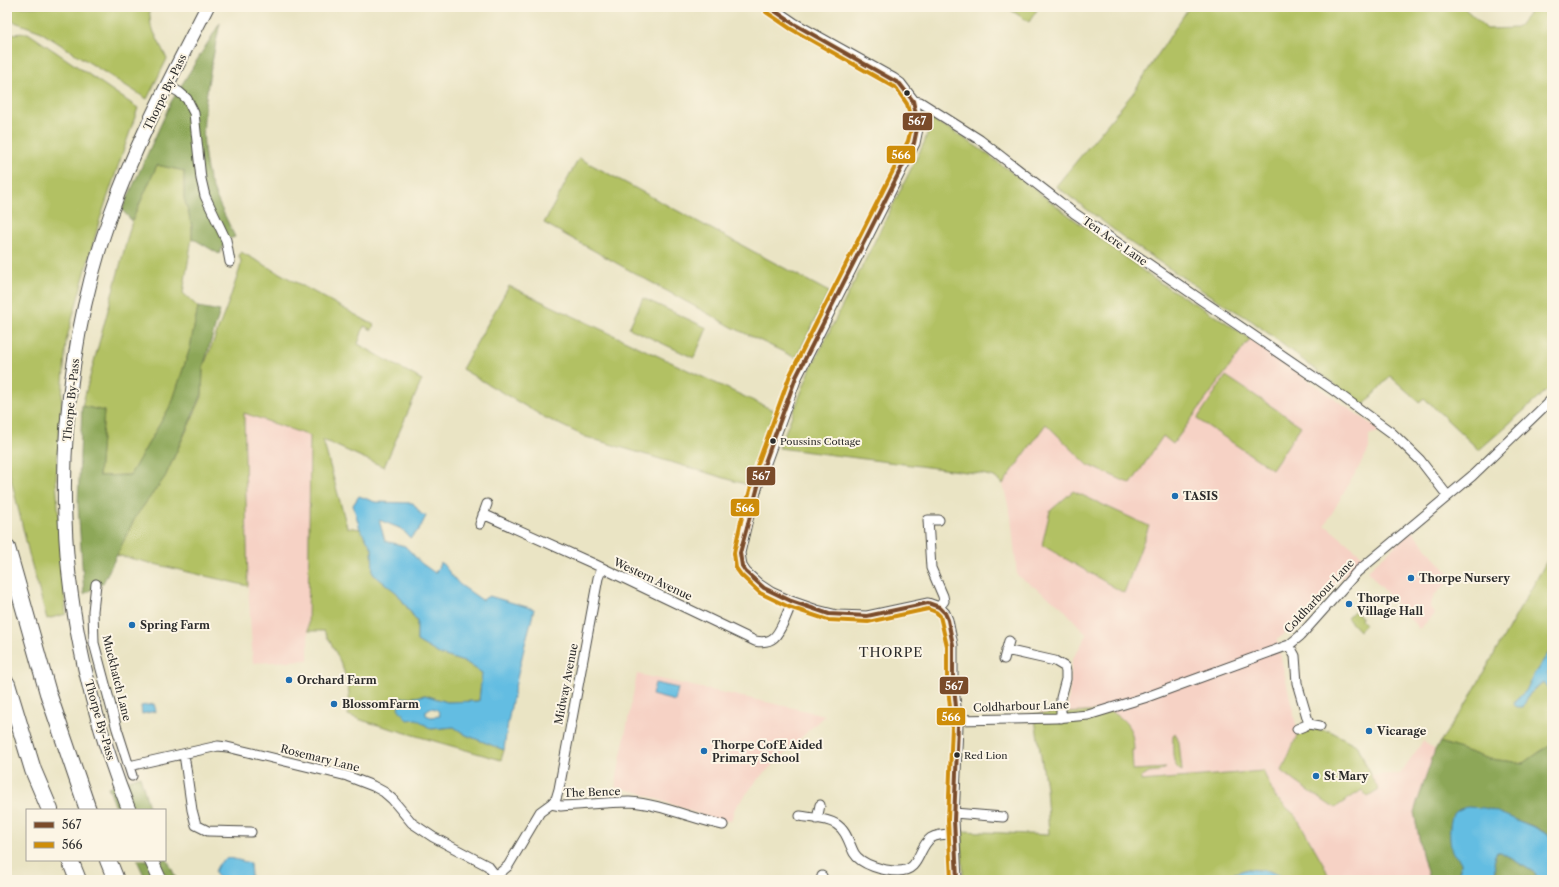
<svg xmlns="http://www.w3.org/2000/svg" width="1559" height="887" viewBox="0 0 1559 887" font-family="'Libre Caslon Text',serif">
<rect width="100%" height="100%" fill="#fcf5e5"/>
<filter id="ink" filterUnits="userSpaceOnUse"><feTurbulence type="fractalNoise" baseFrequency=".025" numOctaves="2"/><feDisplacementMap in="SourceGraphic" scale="8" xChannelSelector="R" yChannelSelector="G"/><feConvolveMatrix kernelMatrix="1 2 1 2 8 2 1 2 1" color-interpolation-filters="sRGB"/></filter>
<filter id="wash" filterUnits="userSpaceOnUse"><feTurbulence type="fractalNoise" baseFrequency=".012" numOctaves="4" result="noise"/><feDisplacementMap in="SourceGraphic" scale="16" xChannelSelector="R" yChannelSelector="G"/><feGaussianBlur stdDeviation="0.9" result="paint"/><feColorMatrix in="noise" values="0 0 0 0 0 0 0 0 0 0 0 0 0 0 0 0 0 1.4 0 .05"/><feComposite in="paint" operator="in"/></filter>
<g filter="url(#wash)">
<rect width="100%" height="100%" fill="#eae4c4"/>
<path fill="#f6d2c5" d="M932,120l23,12 28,19 171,128 70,42 157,110 -12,4v13l-2,5 -42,72 39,32 -30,29 -27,30 -30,24 21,93 38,74 27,-17h16l-9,-15 30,-1 23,-33 12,9 -21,62 8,42 7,26h-378l-4,-84 -13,-82 34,-8 4,-46 15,-25 -27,-30 -43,-30 -6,-58 -8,-33 -9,-7 -12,-3 -203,-26 31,-78 114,-227z
M244,412l66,24 -2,224 -55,3 -5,-77z
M1412,531l37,43v8l-15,13 -4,12 5,7 -16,15 -52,-58z
M637,674l188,41 -66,63 -24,30 -4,13h-14l-80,-29 -22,-5z"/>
<path fill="#b2c163" stroke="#6e7647" d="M12,7h137l2,19 16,33 -20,40 -108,-68 -27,-10z
M1006,7h33l-10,15z
M1189,7h274l24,22 30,-1 13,-16 1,-5h21v379l-73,64 -55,-52 -5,4 -29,-26 -27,30 -111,-85 -46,-28 -75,-50 -75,-57 77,-93z
M28,33l110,75 -38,111 -34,122 -10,139 10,134 -19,5 -16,-57 -24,-100v-428z
M932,120l23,12 28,19 171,128 70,42 26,18 -77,105 -10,-8 -32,48 -43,-19 -42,-41 -43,60 -9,-7 -12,-3 -203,-26 31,-78 114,-227z
M579,158l250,134 -33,66 -64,-31 -188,-104z
M157,165l27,6v27l8,28v12l-9,55 15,14 -8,41 -18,55 -42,72 -31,1 5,-65 -22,-5 50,-185z
M241,252l133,73 -2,5 -8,-4 -6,18 64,36 -38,87 -61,-27 24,87 13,2 12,19 1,26 24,19 20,29v19l22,13 28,9 15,10 -3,28 -32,1 -22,-7 -9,2 -15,1 16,21 14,10 23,-2 12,8 38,15 -3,10 -137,-39 -16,-6c6,-31 -9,-58 -24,-84h-16l2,-195 -66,-23 4,173 -132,-31 20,-39 29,-39 37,-80 1,-29 26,-67 11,-33 1,-7 -2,-5z
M509,286l266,125 -27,74 -162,-48 -42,-20 -82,-48z
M643,298l64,30 -13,30 -65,-30z
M1226,376l75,50 -29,43 -75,-50z
M1073,491l76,35 -25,67 -82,-48 8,-34z
M1552,558v90l-18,26 -8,17 -11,9 8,7c5,-11 9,-19 21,-24l8,10v50l-28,20 -35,-4 -49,-17 26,-38 82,-145z
M1354,611l8,6 -1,3 4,4 -6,7 -12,-13z
M1110,711c18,10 23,18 24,39h-2l1,20 33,-2 -8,4 -9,1 -8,5v3l122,-10 13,27 20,18 28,49 6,15h-40l-21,-9 -21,-2 -35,11h-250l-1,-49 87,4 -3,-48 -12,-73z
M1312,729l18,2 28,15 12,29 9,15 -11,7 -6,-7 -26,17 -5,-1 -35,-24 -14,-11 16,-38z
M1175,733l4,9 3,29c-12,-5 -9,-26 -9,-36z"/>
<path fill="#8da759" stroke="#5c6942" d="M220,23c-9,47 -23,97 -13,146 5,23 18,46 28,68l-9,3 -7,14 -27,-16v-12l-8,-28v-27l-27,-6 -25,56 -10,-11 49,-108z
M198,307l22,4 -17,56 -1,27 -37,83 -29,39 -33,67 -19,11 -6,-90 4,-98 22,5 -5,65 31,-1 42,-72 18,-55z
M1440,742l49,17 35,4 28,-20v95c-23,-20 -63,-23 -92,-29 -3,2 -5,3 -7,6 -4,7 -4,30 0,37 2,4 6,6 8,10 1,4 -4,12 -4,18h-28l-7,-26 -8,-42 21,-62z
M140,776l10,34h-33l-9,-23z
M1497,852h4l34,21 4,7h-44l-1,-23z
M165,855l12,25h-31l-9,-20h28z"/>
<path fill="#64bde2" stroke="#487486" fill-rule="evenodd" d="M359,496l16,6 38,1 8,11 5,2 -7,14 -9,8 -8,-9 -23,-9 6,21 20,5 16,17 14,10 6,-11 18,22 23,16 7,-4 45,13c-3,15 -8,29 -11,44 -8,33 -15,64 -19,97l-38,-15 -12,-8 -23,2 -14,-10 -10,1 -9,-12 3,-10 15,-1 9,-2 22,7 32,-1 3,-28 -15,-10 -28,-9 -22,-13v-20l-20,-28 -24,-19 -1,-26 -12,-19 -7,-24zM430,708c6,0 9,2 10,8l-9,1 -5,-2v-4z
M1552,648v17l-5,10 5,4v14l-8,-10c-12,4 -16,13 -21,24h-6l-3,-2 1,-5 11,-9 8,-17z
M655,683l23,5 -3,13 -23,-6z
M154,704l2,7 -14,3 -1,-8z
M1467,807l17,1 8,2 44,18 16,9v43h-13l-4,-7 -34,-21h-4l-3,5 1,23h-38c0,-6 5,-14 4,-17 -1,-4 -6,-7 -8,-10 -4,-7 -5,-33 1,-39 3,-4 8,-6 13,-7z
M230,858l20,5 1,13 -2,4h-30l-4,-8c2,-7 7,-13 15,-14z
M1248,869l21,2 21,9h-77z"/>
</g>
<g filter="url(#ink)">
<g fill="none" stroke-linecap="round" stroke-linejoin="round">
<g stroke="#484742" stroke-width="11">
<path id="minor" d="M168,86l11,6 8,7 7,14 7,66 4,17 21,44 4,22
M913,101l7,1 60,38 94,73 262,179 56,41 28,27 27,35
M763,468l-16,55 -7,30 2,13 4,6 13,12 12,8 20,9 26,9 20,5 30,1 61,-13 11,4 6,6 3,7 5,25v33l5,48 -4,94 3,60
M483,514l109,49 163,78c19,4 23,-7 30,-22 3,-6 5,-12 6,-18
M939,520h-11l3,48 12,28 1,5 -5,6
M480,524l7,-20
M96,584l-3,27 1,32 23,86 15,47
M1289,645l6,11 2,27 12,41
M1006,650l49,11 10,6 1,5v7l-5,19v20
M1004,659l5,-18
M957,720l99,-2 32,-3 56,-17 145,-53 11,-9 57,-64 115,-96 80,-77
M1297,729l12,-5 11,2
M184,754l8,56 4,15 12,6 43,1
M129,766l89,-20 9,1 120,29 26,10 11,6 8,7 20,24 21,14 55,29 7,9 2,5
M551,804l5,-5 3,-10 39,-211 4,-10
M954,813l49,4
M800,816c11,2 27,2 36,8 10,6 13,19 18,29 7,12 30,18 44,18 23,0 19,-23 33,-33 6,-4 16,-4 23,-4
M817,819l3,-14
M495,875l6,-3 7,-6 32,-54 11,-8 10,2c23,-1 46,-4 68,-4 32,2 63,17 94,23
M821,880l1,-4"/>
</g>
<g stroke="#484742" stroke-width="13">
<path id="tertiary" d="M763,468l33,-91 118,-234 4,-19 -5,-23 -13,-17 -7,-5 -99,-55 -25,-17"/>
</g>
<g stroke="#484742" stroke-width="15">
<path id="secondary" d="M129,810c-36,-90 -61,-193 -64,-291 -4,-102 12,-209 46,-306 25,-71 62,-139 96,-206
M151,860l9,20"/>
</g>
<g stroke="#484742" stroke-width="18">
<path id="motorway" d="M7,548l41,145 40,117
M7,684l26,86 17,40
M70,860l8,20
M108,860l8,20"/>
</g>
<use href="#minor" stroke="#fff" stroke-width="9"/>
<use href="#tertiary" stroke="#fff" stroke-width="11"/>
<use href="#secondary" stroke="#fff" stroke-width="13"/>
<use href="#motorway" stroke="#fff" stroke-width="16"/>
<g stroke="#fcf5e5" stroke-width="7">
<path id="bus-1" d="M769,7l25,17 106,60 13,17 5,23 -4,19 -118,234 -33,91 -23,85 2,13 4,6 18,16 27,13 38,13 38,2 61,-13 11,4 6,6 3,7 5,25v33l5,48 -4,94 3,60"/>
</g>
<g stroke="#fcf5e5" stroke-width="7">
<path id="bus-2" d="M766,12l25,17 105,59 11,16 5,20 -4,17 -118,234 -33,91 -16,55 -7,32 2,15 5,7 19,18 29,14 39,13 40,2 60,-13 8,3 4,4 7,30v33l5,47 -4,94 3,60"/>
</g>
<use href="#bus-1" stroke="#7a4b2a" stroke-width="4"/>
<use href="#bus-2" stroke="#ce8d09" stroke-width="4"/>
</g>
</g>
<g fill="#2b2b2b" stroke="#fcf5e5" stroke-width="1.5">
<circle cx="907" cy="93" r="3.5"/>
<circle cx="773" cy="441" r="3.5"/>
<circle cx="957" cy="755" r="3.5"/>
</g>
<g fill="#1f6fb2" stroke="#fcf5e5" stroke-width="1.5">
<circle cx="1175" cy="496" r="4"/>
<circle cx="1411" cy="578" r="4"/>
<circle cx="1349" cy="604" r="4"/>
<circle cx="132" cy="625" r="4"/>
<circle cx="289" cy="680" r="4"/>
<circle cx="334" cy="704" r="4"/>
<circle cx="1369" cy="731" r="4"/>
<circle cx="704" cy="751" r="4"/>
<circle cx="1316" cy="776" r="4"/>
</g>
<g text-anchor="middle" stroke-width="4" stroke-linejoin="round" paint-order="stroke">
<g font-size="10" fill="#2b2b2b" stroke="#fcf5e5" text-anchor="start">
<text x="780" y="445">Poussins Cottage</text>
<text x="964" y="759">Red Lion</text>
</g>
<g font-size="11" fill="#2b2b2b" stroke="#fcf5e5">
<text transform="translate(165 92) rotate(-64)" y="4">Thorpe By-Pass</text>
<text transform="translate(1115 241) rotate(35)" y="4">Ten Acre Lane</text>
<text transform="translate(71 400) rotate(-84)" y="4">Thorpe By-Pass</text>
<text transform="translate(653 579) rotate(25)" y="4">Western Avenue</text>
<text transform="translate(1319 596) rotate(-47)" y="4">Coldharbour Lane</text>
<text transform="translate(117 678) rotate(76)" y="4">Muckhatch Lane</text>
<text transform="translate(566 684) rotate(-79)" y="4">Midway Avenue</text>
<text transform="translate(1021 706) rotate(-2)" y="4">Coldharbour Lane</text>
<text transform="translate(100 720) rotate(74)" y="4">Thorpe By-Pass</text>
<text transform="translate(320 758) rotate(14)" y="4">Rosemary Lane</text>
<text transform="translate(592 792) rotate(-2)" y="4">The Bence</text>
</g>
<g font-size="11" font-weight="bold" fill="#2b2b2b" stroke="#fcf5e5" text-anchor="start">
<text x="1183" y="500">TASIS</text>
<text x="1419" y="582">Thorpe Nursery</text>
<text x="1357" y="602">Thorpe<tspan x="1357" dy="13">Village Hall</tspan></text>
<text x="140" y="629">Spring Farm</text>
<text x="297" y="684">Orchard Farm</text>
<text x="342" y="708">BlossomFarm</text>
<text x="1377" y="735">Vicarage</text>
<text x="712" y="749">Thorpe CofE Aided<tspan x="712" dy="13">Primary School</tspan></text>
<text x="1324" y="780">St Mary</text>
</g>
<g font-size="13" letter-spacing="1" fill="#2b2b2b" stroke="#fcf5e5">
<text x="891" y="657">THORPE</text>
</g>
</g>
<g stroke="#fcf5e5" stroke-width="1.5">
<rect x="902" y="112" width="31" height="19" rx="4" fill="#7a4b2a"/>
<rect x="886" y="145" width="30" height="19" rx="4" fill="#ce8d09"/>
<rect x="746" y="466" width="30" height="20" rx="4" fill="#7a4b2a"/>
<rect x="730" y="498" width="30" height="19" rx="4" fill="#ce8d09"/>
<rect x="939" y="676" width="30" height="19" rx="4" fill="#7a4b2a"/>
<rect x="936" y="707" width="30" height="19" rx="4" fill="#ce8d09"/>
</g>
<g font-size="11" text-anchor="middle" font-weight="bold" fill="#fff">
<text x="917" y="125">567</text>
<text x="901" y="159">566</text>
<text x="761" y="480">567</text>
<text x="745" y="512">566</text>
<text x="954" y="690">567</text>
<text x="951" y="721">566</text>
</g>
<rect width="1559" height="887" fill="none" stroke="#fcf5e5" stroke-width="24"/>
<rect x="26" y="809" width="140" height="52" fill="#fcf5e5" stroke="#a8a49b"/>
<rect x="34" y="822" width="20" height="6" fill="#7a4b2a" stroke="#a8a49b"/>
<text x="62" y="829" font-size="12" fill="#2b2b2b">567</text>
<rect x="34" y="842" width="20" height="6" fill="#ce8d09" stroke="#a8a49b"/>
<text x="62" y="849" font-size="12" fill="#2b2b2b">566</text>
</svg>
